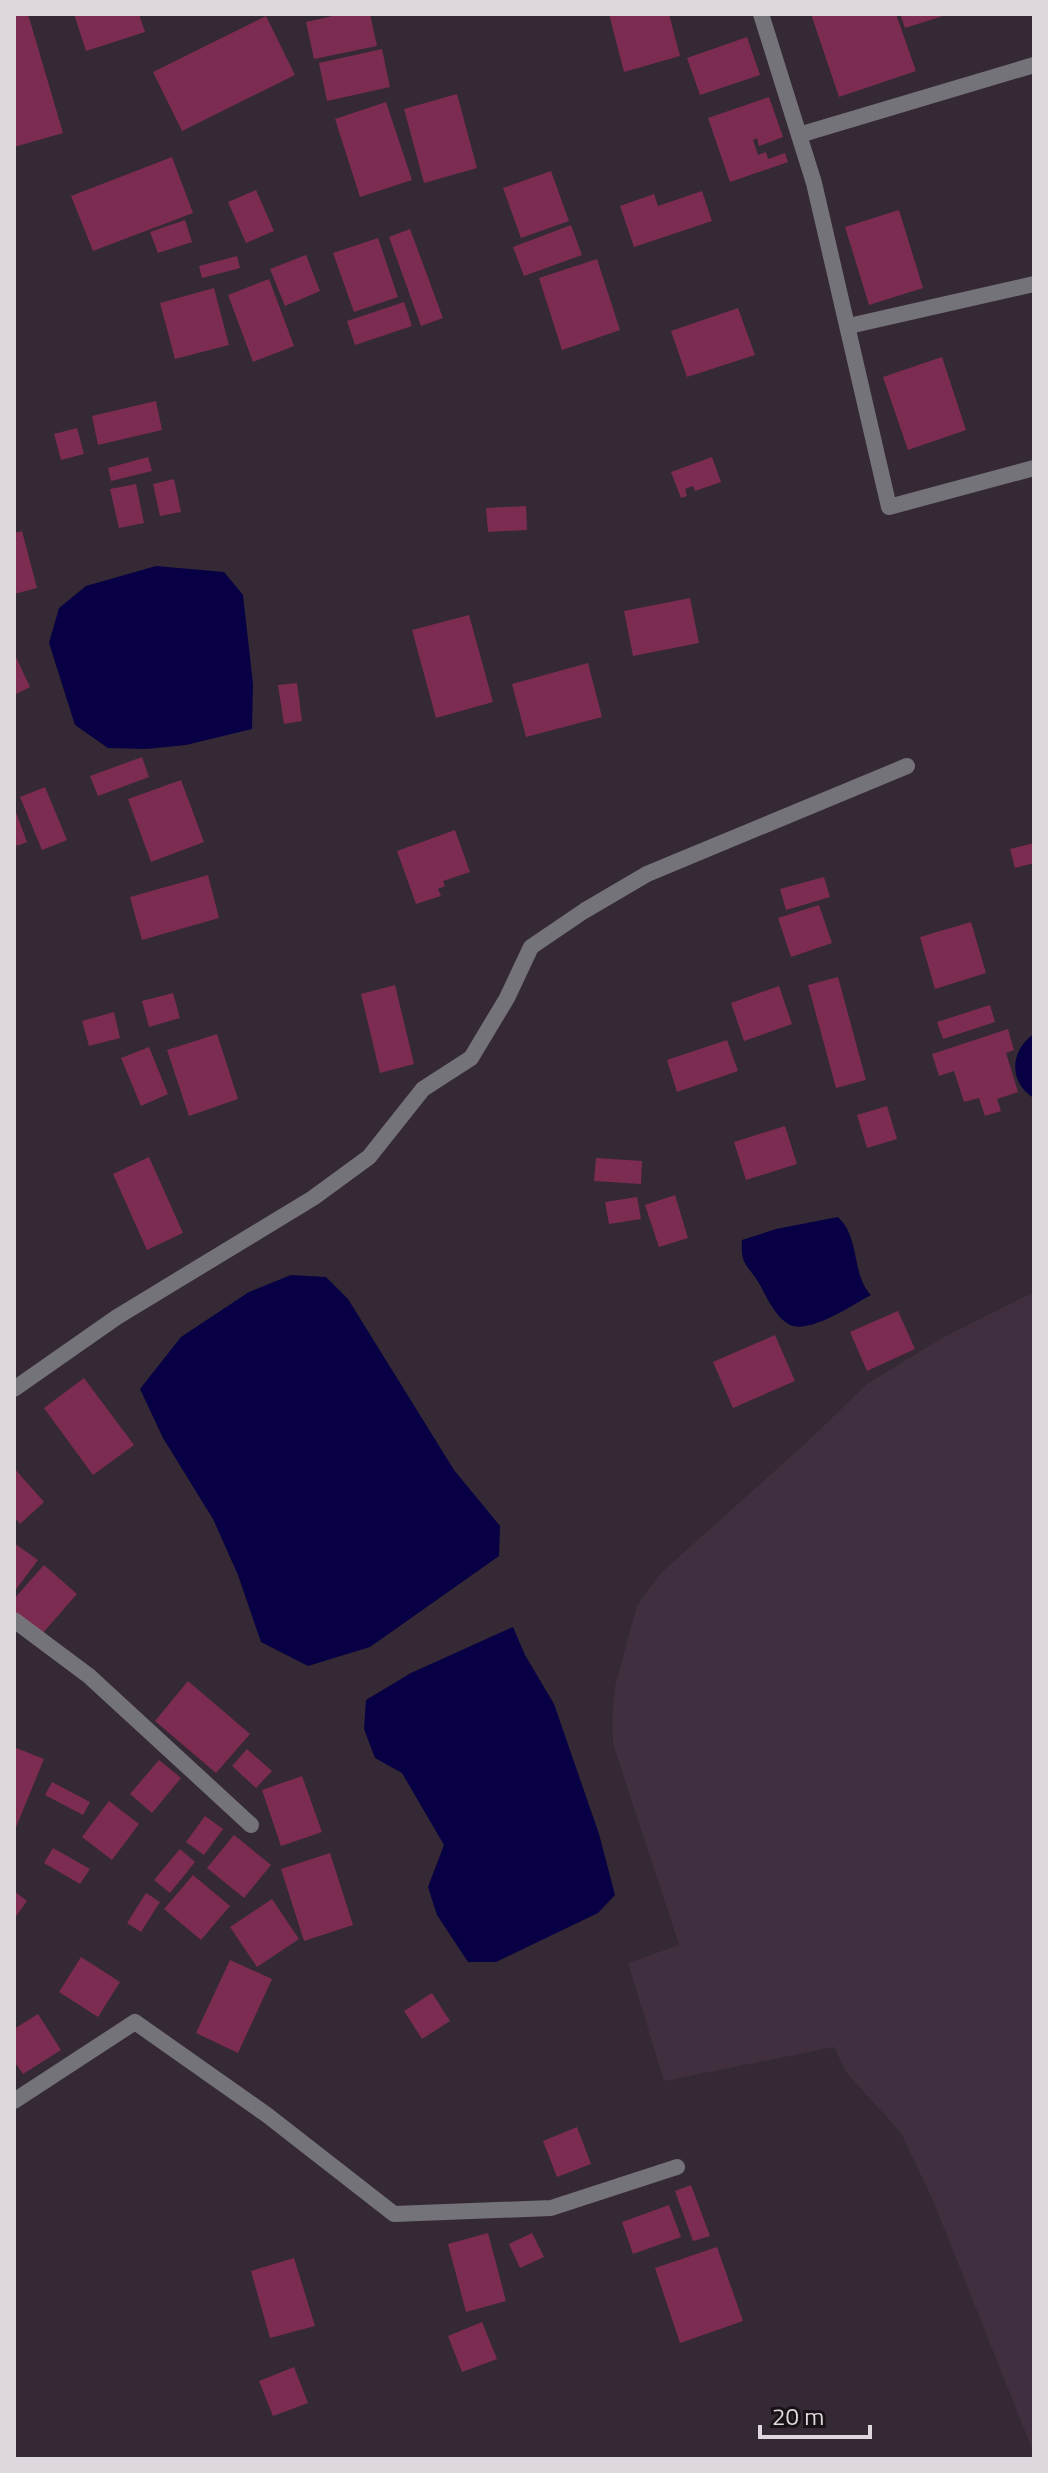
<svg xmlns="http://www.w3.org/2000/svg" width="1048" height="2473" viewBox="0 0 1048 2473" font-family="'Titillium Web',sans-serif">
<rect width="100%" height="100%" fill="#342934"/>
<path fill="#402f3f" d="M1034,1292v1162l-100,-251 -33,-70 -55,-61 -12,-25 -170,34 -36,-118 51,-18 -66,-201 -1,-28 3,-29 22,-82 25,-33 147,-132 58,-56 75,-46z"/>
<path fill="#070044" d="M156,566l68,6 19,23 10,89 -1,45 -66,16 -40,4 -38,-1 -33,-23 -26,-82 10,-35 27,-22z
M1034,1034v64c-26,-16 -24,-48 0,-64z
M838,1217c23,22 13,57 33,78 -17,9 -61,39 -81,30 -14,-7 -23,-27 -30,-40 -12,-21 -20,-19 -18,-45l34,-11z
M291,1275l35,2 22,22 106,171 46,56 -1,30 -129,91 -62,19 -47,-24 -23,-67 -25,-56 -50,-81 -23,-49 41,-52 68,-45z
M513,1627l12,28 29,49 45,130 16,61 -17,18 -102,49h-28l-31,-47 -9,-28 16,-42 -42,-72 -27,-15 -11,-29 2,-29 45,-27z"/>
<path fill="#7d2c51" d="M14,14h14l35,119 -49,14z
M74,14h65l6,18 -59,19z
M341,14h29l7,32 -63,13 -8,-37z
M609,14h60l11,42 -56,16z
M811,14h85l20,57 -77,26z
M900,14h46v1l-41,13z
M266,16l29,59 -113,56 -29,-59z
M747,37l13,38 -60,20 -13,-37z
M382,49l8,38 -63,14 -8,-38z
M457,94l20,74 -53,15 -20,-74z
M769,97l14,40 -24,9 -2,-8 -4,2 5,15 8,-3 2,7 17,-6 3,9 -58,20 -22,-64z
M386,102l26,78 -52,17 -25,-78z
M172,157l21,56 -100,38 -22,-55z
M551,171l18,50 -48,17 -18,-50z
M256,190l18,41 -28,12 -18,-41z
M702,191l10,30 -78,26 -14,-41 34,-12 4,12z
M899,210l24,78 -54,17 -24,-78z
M185,220l7,22 -34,11 -8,-21z
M571,225l11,30 -58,21 -11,-29z
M410,229l33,89 -22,8 -32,-89z
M378,238l20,59 -44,15 -21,-59z
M306,255l14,36 -35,15 -15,-37z
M237,256l3,12 -38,10 -3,-12z
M597,259l23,71 -58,20 -23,-72z
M269,279l25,67 -41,16 -25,-67z
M214,288l15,57 -54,14 -15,-56z
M404,302l8,24 -57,19 -8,-24z
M738,308l17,47 -68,22 -16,-46z
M942,357l24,73 -58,20 -25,-73z
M156,401l6,29 -64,15 -6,-29z
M77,428l7,26 -23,6 -7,-26z
M148,457l4,14 -41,10 -3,-13z
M712,457l9,25 -26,9 -2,-5 -8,3 2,7 -6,2 -10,-26z
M174,479l7,33 -21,4 -7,-32z
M136,484l8,39 -25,5 -9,-39z
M526,506l1,24 -39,2 -2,-24z
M22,531l15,57 -23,6v-61z
M690,598l9,45 -66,13 -9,-45z
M469,615l24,87 -57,16 -24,-88z
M14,653l16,34 -16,8z
M588,663l14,54 -76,20 -14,-53z
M297,683l5,38 -18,3 -6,-39z
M142,757l7,20 -51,19 -8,-20z
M181,780l23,62 -53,20 -23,-63z
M45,787l22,53 -25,10 -22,-53z
M14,807l13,35 -10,4 -3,-7z
M455,830l15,42 -27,9 2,5 -7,3 3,7 -25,8 -19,-53z
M1034,843v20l-19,5 -5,-19z
M208,875l11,43 -77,22 -12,-43z
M824,877l6,20 -44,13 -6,-21z
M819,905l13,38 -41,14 -13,-39z
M971,922l15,51 -51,16 -15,-52z
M838,977l28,103 -30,8 -28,-103z
M395,985l19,79 -34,9 -19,-79z
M779,986l13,38 -48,17 -13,-38z
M173,993l7,25 -31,9 -7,-26z
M990,1005l5,17 -52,17 -6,-17z
M114,1012l6,26 -31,8 -7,-25z
M1008,1029l6,21 -8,3 12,39 -21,7 4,12 -16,5 -6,-18 -15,4 -10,-31 -15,5 -7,-22z
M217,1034l21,65 -49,17 -22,-66z
M727,1040l11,31 -61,21 -10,-32z
M149,1047l19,47 -27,12 -20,-48z
M887,1106l10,33 -30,9 -10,-33z
M785,1126l12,38 -51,16 -12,-38z
M149,1157l34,76 -36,17 -34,-76z
M596,1158l46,3 -1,23 -47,-3z
M675,1195l13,43 -29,9 -14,-42z
M637,1197l4,22 -32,5 -4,-22z
M898,1311l17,38 -48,22 -17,-39z
M775,1335l20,46 -62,27 -20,-46z
M84,1378l50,67 -41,30 -49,-67z
M14,1468l30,34 -24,22 -6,-7z
M14,1543l24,17 -24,32z
M44,1565l33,29 -43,49 -20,-17v-27z
M188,1681l62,53 -34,39 -61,-52z
M14,1747l30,12 -30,73z
M247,1749l25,22 -16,17 -24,-22z
M159,1760l22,18 -29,35 -22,-19z
M302,1776l20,56 -41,14 -19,-56z
M52,1782l38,20 -7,13 -38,-20z
M109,1801l30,23 -27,36 -30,-23z
M205,1816l18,13 -19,26 -18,-13z
M234,1835l37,30 -27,33 -37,-30z
M53,1848l37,21 -10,15 -36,-21z
M180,1849l15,13 -25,31 -16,-13z
M330,1853l23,72 -49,16 -23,-72z
M193,1875l37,31 -29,34 -37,-31z
M14,1891l13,10 -13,18z
M146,1893l14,9 -19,30 -14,-9z
M272,1899l27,40 -42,28 -27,-40z
M81,1957l39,25 -22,35 -39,-25z
M230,1960l42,19 -34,74 -42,-20z
M432,1993l18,28 -28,18 -18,-28z
M38,2014l23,36 -38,24 -9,-13v-32z
M577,2127l14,37 -34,13 -14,-36z
M691,2185l19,51 -17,5 -18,-50z
M669,2205l12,32 -48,17 -11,-32z
M488,2233l18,68 -40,11 -18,-68z
M532,2233l12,24 -24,11 -11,-24z
M717,2247l26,74 -63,22 -25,-75z
M294,2258l21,68 -45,12 -19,-67z
M482,2322l15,37 -35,13 -14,-36z
M294,2367l14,36 -35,13 -14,-35z"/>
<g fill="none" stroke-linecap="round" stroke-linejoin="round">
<path stroke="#75737a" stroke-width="16" d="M799,135l235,-70"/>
<path stroke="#75737a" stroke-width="16" d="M761,14l53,169 75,324 145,-39
M849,326l185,-42
M14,1389l103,-72 196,-119 56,-41 54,-68 48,-31 36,-60 24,-51 53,-36 63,-37 260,-108
M14,1620l75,56 162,149
M14,2101l121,-79 132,93 127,99 157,-6 126,-41"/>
</g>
<rect width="1048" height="2473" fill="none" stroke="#ded7de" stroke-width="32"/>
<path d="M760 2425v12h110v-12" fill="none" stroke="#ded7de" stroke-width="4"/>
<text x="772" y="2425" font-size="24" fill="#ded7de" stroke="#191318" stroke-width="6" paint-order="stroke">20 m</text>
</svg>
